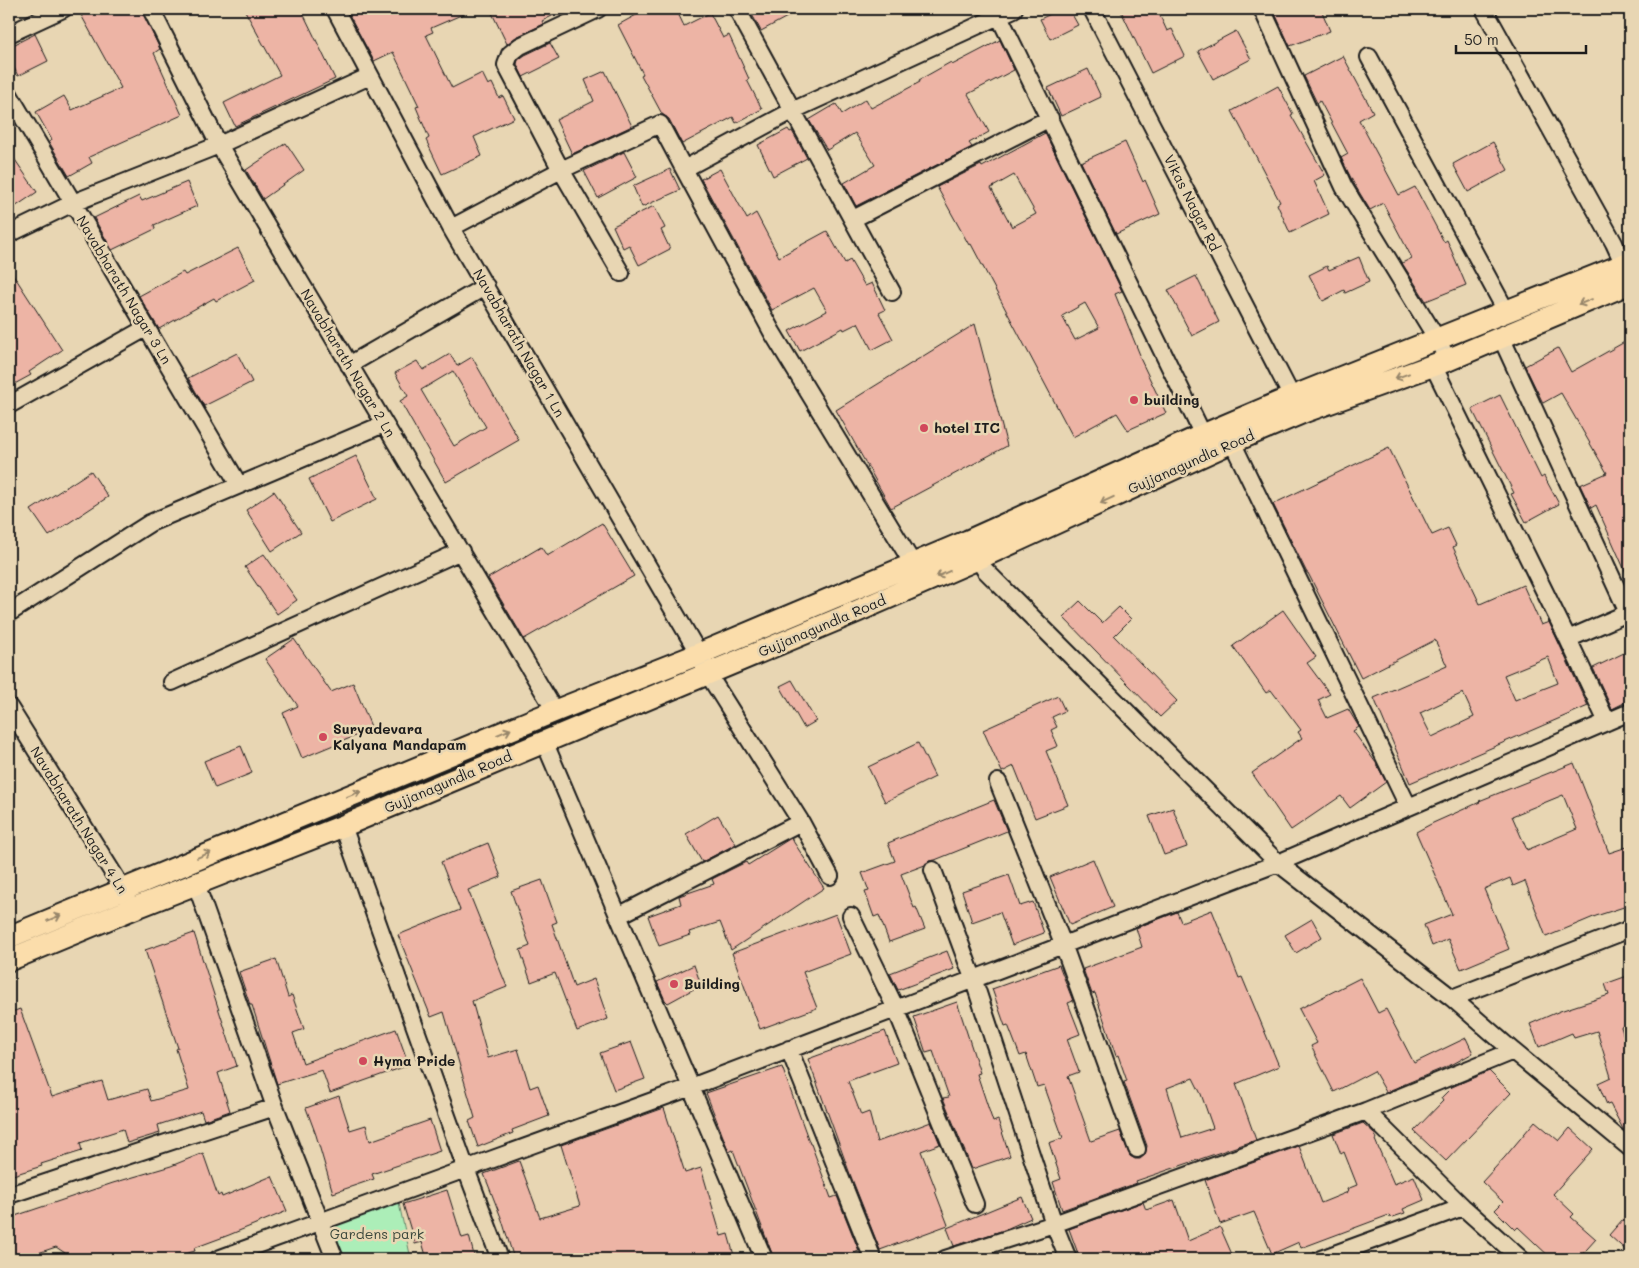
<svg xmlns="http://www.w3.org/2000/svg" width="1639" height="1268" viewBox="0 0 1639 1268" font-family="Mali,sans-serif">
<rect width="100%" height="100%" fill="#e8d6b3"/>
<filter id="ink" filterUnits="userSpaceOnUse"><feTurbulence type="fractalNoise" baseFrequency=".02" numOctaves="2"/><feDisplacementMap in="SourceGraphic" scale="10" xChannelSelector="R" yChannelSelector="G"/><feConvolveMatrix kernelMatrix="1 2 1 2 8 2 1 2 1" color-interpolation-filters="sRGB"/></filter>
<g filter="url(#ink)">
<path fill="#aceeb8" stroke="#64856a" d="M398,1199l13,60h-72l-13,-34z"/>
<path fill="#edb4a5" stroke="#1c1c1c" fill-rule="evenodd" d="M88,9h53l19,40 -6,4 28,62 -93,42 3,6 -23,13 -20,-34 3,-2 -16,-28 28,-16 8,14 49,-22 -41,-75z
M244,9h57l34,70 -100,47 -11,-23 56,-28z
M352,9h123l-44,19 2,4 -7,3 26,53 30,-15 6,12 4,-2 7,15 4,-2 11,22 -40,19 8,19 -40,18 -16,-34 3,-2 -13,-31 3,-1 -26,-54 -19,9 -27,-50z
M490,9h76l-24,12 2,3 -28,13 -9,7z
M636,9h40l8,17 26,-13 13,25 6,-3 20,44 -2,1 15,29 -26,14 -3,-6 -51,27 -13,-25 -7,-5 -21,-39 2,-1 -25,-49 20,-11z
M749,9h53l-41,22z
M1061,9h8l9,16 -28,14 -10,-20z
M1120,9h37l10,22 5,-2 13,27 -34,17z
M1273,9h48l9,22 -40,15z
M1236,31l15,28 -38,20 -15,-28z
M35,34l13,27 -30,15 -9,-19v-10z
M1000,40l14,30 -46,24 21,38 -20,11 3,4 -116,59 -12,-23 31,-18 -20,-32 -28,17 -18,-30 27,-16 6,10 24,-15 5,9 49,-26 -1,-2 32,-18 1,3z
M550,43l9,16 -36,18 -6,-13 1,-4 7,-5z
M1343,56l30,56 -14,8 40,75 16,-8 29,55 3,-2 19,45 -40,16 -24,-38 10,-5 -29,-55 -13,7 -17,-28 -12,-24 7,-4 -28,-53 -3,2 -13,-27z
M1088,69l13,28 -40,19 -13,-28z
M605,71l27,55 -60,28 -16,-34 38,-19 -9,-21z
M1278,86l15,28 -2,1 34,60 -11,6 15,33 -39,19 -13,-29 3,-2 -48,-91z
M788,129l2,3 2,-1 15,27 -34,18 -15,-31z
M1045,133l77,158 -7,3 25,61 -1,1 27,57 -38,17 -11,-17 -44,24 -102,-193 -2,1 -32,-58 44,-22 1,2zM1014,175l22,39 -24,13 -21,-39zM1085,303l14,25 -24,12 -13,-24z
M1125,142l18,40 2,-2 15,34 -44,20 -35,-72z
M1493,142l15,28 -40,22 -15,-28z
M286,143l18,27 -41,29 -17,-29z
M9,151l28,41 -28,19z
M624,152l13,25 -39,21 -14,-27z
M670,169l10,21 -38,17 -9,-21z
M720,169l27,50 9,-6 23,44 48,-26 18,32 5,-3 15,26 7,-3 13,27 -6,3 14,26 -21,11 -14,-27 -14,7 -1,-2 -43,23 -11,-20 38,-20 -13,-23 -42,22 -71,-131z
M187,182l10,24 -43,19 1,4 -43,21 -18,-32 45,-22 3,5z
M654,206l11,22 -4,2 9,19 -31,16 -10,-20 -6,3 -10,-22z
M238,248l17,32 -39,21 -2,-3 -55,31 -20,-33 44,-24 2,3z
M1359,257l10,25 -24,11 -1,-3 -21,11 -14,-26 18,-9 2,4z
M9,268l53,82 -33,22 2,3 -22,12z
M1196,276l23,46 -27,14 -24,-46z
M975,324l32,122 -116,62 -55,-98z
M1630,339v243l-34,-77 -5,3 -11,-23 27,-12 -46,-80 -18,10 -18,-37 33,-18 13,24z
M237,353l15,29 -48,24 -16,-28z
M450,354l7,12 15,-9 47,83 -73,42 -46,-81 8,-5 -13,-23 22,-12 6,9zM453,371l33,56 -32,19 -33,-56z
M1500,395l41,83 3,-2 15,28 -33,18 -15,-28 3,-1 -42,-84z
M1389,448l43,87 16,-7 8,17 -3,2 27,57 43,-19 18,40 8,-3 39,84 -178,77 -36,-85 73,-32 -12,-26 -74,38 -53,-105h-1l-34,-69zM1548,657l10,26 -43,17 -11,-25zM1463,693l11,24 -42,20 -12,-24z
M356,456l21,43 -47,23 -21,-43z
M91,471l17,26 -59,39 -18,-26z
M274,491l27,41 -29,19 -26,-41z
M602,523l32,53 -110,63 -36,-61 53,-31 6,9z
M264,554l33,46 -20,14 -32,-47z
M1080,601l22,22 17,-16 12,12 -17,17 63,65 -17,16 -97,-100z
M1283,610l33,47 -9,6 23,31 -12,6 9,18 21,-9 11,18 -6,4 23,32 10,19 -36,26 -9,-12 -50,34 -39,-57 50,-35 -4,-6 3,-2 -30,-40 -5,3 -33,-47z
M294,639l37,53 22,-9 19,46 -70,29 -19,-45 15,-7 -33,-47z
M1626,652l4,9v39l-18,9 -19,-41z
M792,680l24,41 -12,7 -24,-42z
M1058,696l7,15 -13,6 5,10 -6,3 7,16 -12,5 22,54 -33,13 -21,-52 -12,6 -19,-42z
M918,743l17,34 -50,25 -17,-35z
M241,746l11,27 -37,15 -11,-27z
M1574,763l35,90 21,-7v59l-34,11 -50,21 -21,-56 -12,5 -3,-8 -26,11 25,60 -48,20 -13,-30 -16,7 -8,-21 28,-11 -36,-82 17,-9 47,-21 -1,-1zM1563,795l14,34 -50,21 -15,-34z
M994,800l13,31 -72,29 -6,1 -4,4 -24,9 13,34 2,-1 9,22 -36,13 -10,-27 -5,2 -9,-25 4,-1 -7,-18 33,-12 -7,-18z
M1173,808l14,39 -23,8 -15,-39z
M718,815l18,29 -34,18 -16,-28z
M791,838l33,50 -93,62 -11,-28 -31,10 1,3 -31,11 -11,-30 33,-12 -2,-8 35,-12 -2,-5 34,-17 2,3z
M488,843l13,34 -33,13 39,97 -35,14 16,57 30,-9 12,39 8,-3 11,31 -37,14 1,3 -35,14 -9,-26 6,-3 -31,-106 -13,5 -33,-82 62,-25 -19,-48z
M1093,859l20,48 -43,18 -20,-48z
M1009,875l11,31 13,-4 11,31 -32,12 -12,-33 -28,10 -10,-31z
M542,880l15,42 -5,2 22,63 20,-8 14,40 -31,12 -22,-58 -24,9 -11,-32 10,-4 -19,-55z
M1212,910l27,68 3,-1 37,89 -43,18 20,56 -120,41 1,2 -75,27 -9,-28 8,-3 -12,-36 14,-5 -19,-53 -7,2 -11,-33 -6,2 -12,-31 -3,1 -13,-37 67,-24 14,36 -5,2 12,31 -13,5 12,33 -11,4 23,65 29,-10 10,25 5,3h5l5,-4 2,-9 -23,-64 3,-1 -9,-26 -2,1 -21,-63 -3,1 -9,-25 59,-22 -6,-19 41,-16 4,10zM1193,1078l8,16 12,34 -31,10 -15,-50z
M836,914l15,40 -48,18 14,36 -57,21 -28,-76z
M1312,919l10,18 -26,16 -11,-18z
M194,933l43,133 -19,7 12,38 -26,9 -3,-9 -43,14 2,8 -33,10 -4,-14 -43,14 2,8 -41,13 1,2 -29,9 -4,-13v-149l11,-4 32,88 50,-16 6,19 39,-11 4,12 38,-11 -13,-41 2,-1 -33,-98z
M947,951l7,18 -56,21 -8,-17z
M276,959l12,38 4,-2 12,34 -11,4 10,30 93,-34 13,36 -79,28 -8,-23 -45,14 -25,-79h-2l-11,-33z
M694,965l7,20 -33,18 -3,-3 -8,-18z
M1630,975v49l-9,3 9,29v79l-7,-6 -13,-25 -3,1 -9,-22 13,-6 -14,-46 -23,7 -2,-5 -33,14 -9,-23 30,-13 49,-16 -4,-11z
M1360,978l18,35 8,-4 28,54 52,-25 7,15 -20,11 -67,28 -12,-21 -40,21 -23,-46 6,-3 -18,-34z
M957,1002l23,71 -3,1 16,48 5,-2 12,36 -38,13 -29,-71 6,-1 -16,-46 -7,2 -12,-36z
M885,1031l12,32 -49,18 13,34 8,-3 8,30 54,-20 9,22 -19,7 15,39 -1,1 13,34 -68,25 -30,-76 -42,-115z
M631,1042l14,37 -31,11 -14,-37z
M782,1067l28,77h1l20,54 6,-2 22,55 -22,8h-63l-41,-109 -4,2 -23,-59z
M1489,1071l22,22 -65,68 -32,-30 29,-30 -2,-3 11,-11z
M339,1096l11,34 16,-5 4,16 60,-21 10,31 -68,23 2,5 -41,14 -17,-58 -10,-27z
M664,1108l21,65 16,-5 20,68 7,-2 7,25h-221l-12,-39 -18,-46 35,-13 21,57 40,-12 -19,-61z
M1535,1121l24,20 11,-13 23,21 -40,45 21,20 -3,3 25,22 -18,20h-26l-34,-32 -3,3 -20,-20 8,-8 -21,-20 23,-25z
M1363,1123l11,10 3,6 -2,1 19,44 20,-8 10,24 -21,9 2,4 -15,5 -1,-3 -88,33 -2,-6 -27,12 -18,-42 -34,12 -15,-44 94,-34 22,57 27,-11 -1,-3 10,-4 -13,-33 -3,2 -8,-20z
M203,1153l15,43 3,-2 1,3 50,-21 15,35 -58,24 -35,13 1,3 -29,8h-99l-2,-6 -9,-6 -36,12h-11v-41l104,-35 58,-17z
M447,1190l15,48 7,-2 6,23h-48l-5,-17 -7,2 -12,-40z
M1022,1197l9,21 -27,12 -50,16 -7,-18z
M1174,1200l14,41 32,-14 14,32h-154l-11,-30 74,-27 3,8z
M1630,1211v43l-21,-19z
M995,1253l2,6h-20z"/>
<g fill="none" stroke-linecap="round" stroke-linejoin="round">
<g stroke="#1c1c1c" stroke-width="20">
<path id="minor" d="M151,9l68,136 336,566
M335,9l116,219 248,426 9,20 93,148 29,54
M598,9l-78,37 -10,8 -4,11 55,105 60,103
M737,9l155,283
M1092,9l200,388
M1262,9l82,178 93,152 11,21
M1484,9l130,234 10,22
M999,16l204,419
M9,34l54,-25
M1369,57l137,254
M9,94l230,391
M684,169l88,163 141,232
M853,219l197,-101
M451,228l110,-58 99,-46 24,45 110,-59 220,-101
M9,234l64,-31 146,-58 151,-69
M1501,337l129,280
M349,365l137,-79
M1433,365l135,274 39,83
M9,405l137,-77
M1232,442l176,364
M972,550l13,20 293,293 174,135 61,53 117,97
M9,613l141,-90 234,-99
M1568,639l62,-27
M172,682l289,-131
M9,707l114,182 5,12
M544,741l220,518
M998,782l65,162 74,205
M343,826l123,343 34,90
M933,870l40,108 81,246 14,35
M196,884l79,223 60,152
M618,916l183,-94
M851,916l45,93 79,195
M1452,998l178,-69
M789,1049l84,210
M1366,1111l97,96 58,52
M9,1195l266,-88
M218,1259l473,-172 587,-224 352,-151
M945,1259l109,-35 312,-113 147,-60
M1321,1259l142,-52"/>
</g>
<g stroke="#1c1c1c" stroke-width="25">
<path id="major" d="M9,937l546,-226 144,-57 269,-113 235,-106 89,-38 338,-135
M9,960l123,-51 211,-83 510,-213 124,-54 255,-117 74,-31 142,-51 182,-77"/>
</g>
<use href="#minor" stroke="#e8d6b3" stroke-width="16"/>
<use href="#major" stroke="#fbddab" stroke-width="21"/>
</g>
<defs><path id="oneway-shaft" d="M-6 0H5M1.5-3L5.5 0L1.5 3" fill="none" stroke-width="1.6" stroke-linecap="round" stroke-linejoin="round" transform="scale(1.25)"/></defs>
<g stroke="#97866b">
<use href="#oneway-shaft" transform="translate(1585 302) rotate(158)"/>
<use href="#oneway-shaft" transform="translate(1402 376) rotate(160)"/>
<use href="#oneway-shaft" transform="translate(1107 500) rotate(155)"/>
<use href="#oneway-shaft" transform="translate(943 574) rotate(156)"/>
<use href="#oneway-shaft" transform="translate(504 732) rotate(-22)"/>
<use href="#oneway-shaft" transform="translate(354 794) rotate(-22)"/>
<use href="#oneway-shaft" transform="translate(204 855) rotate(-22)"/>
<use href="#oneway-shaft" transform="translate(54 918) rotate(-23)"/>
</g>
</g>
<g fill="#d1495b" stroke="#e8d6b3" stroke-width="2">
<circle cx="1134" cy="400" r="5"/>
<circle cx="924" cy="428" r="5"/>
<circle cx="323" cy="737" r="5"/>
<circle cx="674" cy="984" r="5"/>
<circle cx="363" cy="1061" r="5"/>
</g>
<g text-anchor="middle" stroke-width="5" stroke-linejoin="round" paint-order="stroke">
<g font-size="14" fill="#1c1c1c" stroke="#e8d6b3">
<text transform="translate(1192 203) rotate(63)" y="5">Vikas Nagar Rd</text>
<text transform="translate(124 290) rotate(59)" y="5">Navabharath Nagar 3 Ln</text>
<text transform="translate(519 343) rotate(60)" y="5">Navabharath Nagar 1 Ln</text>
<text transform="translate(348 363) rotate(59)" y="5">Navabharath Nagar 2 Ln</text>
<text transform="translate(1191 462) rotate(-24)" y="5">Gujjanagundla Road</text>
<text transform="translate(822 626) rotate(-23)" y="5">Gujjanagundla Road</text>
<text transform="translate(448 782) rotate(-23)" y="5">Gujjanagundla Road</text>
<text transform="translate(79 820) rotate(58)" y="5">Navabharath Nagar 4 Ln</text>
</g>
<g font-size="14" font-weight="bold" fill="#1c1c1c" stroke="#e8d6b3" text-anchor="start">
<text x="1144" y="405">building</text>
<text x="934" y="433">hotel ITC</text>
<text x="333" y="734">Suryadevara<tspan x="333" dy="16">Kalyana Mandapam</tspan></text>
<text x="684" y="989">Building</text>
<text x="373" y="1066">Hyma Pride</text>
</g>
<g font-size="14" fill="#39463b" stroke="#e8d6b3">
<text x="377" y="1239">Gardens park</text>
</g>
</g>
<rect width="1639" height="1268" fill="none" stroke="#e8d6b3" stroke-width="30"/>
<rect x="15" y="15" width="1609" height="1238" fill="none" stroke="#1c1c1c" stroke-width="2" filter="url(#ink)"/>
<path d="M1456 45v8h130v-8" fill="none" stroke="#1c1c1c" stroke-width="2.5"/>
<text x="1464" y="45" font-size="15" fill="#1c1c1c" stroke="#e8d6b3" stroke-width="4" paint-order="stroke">50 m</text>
</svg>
